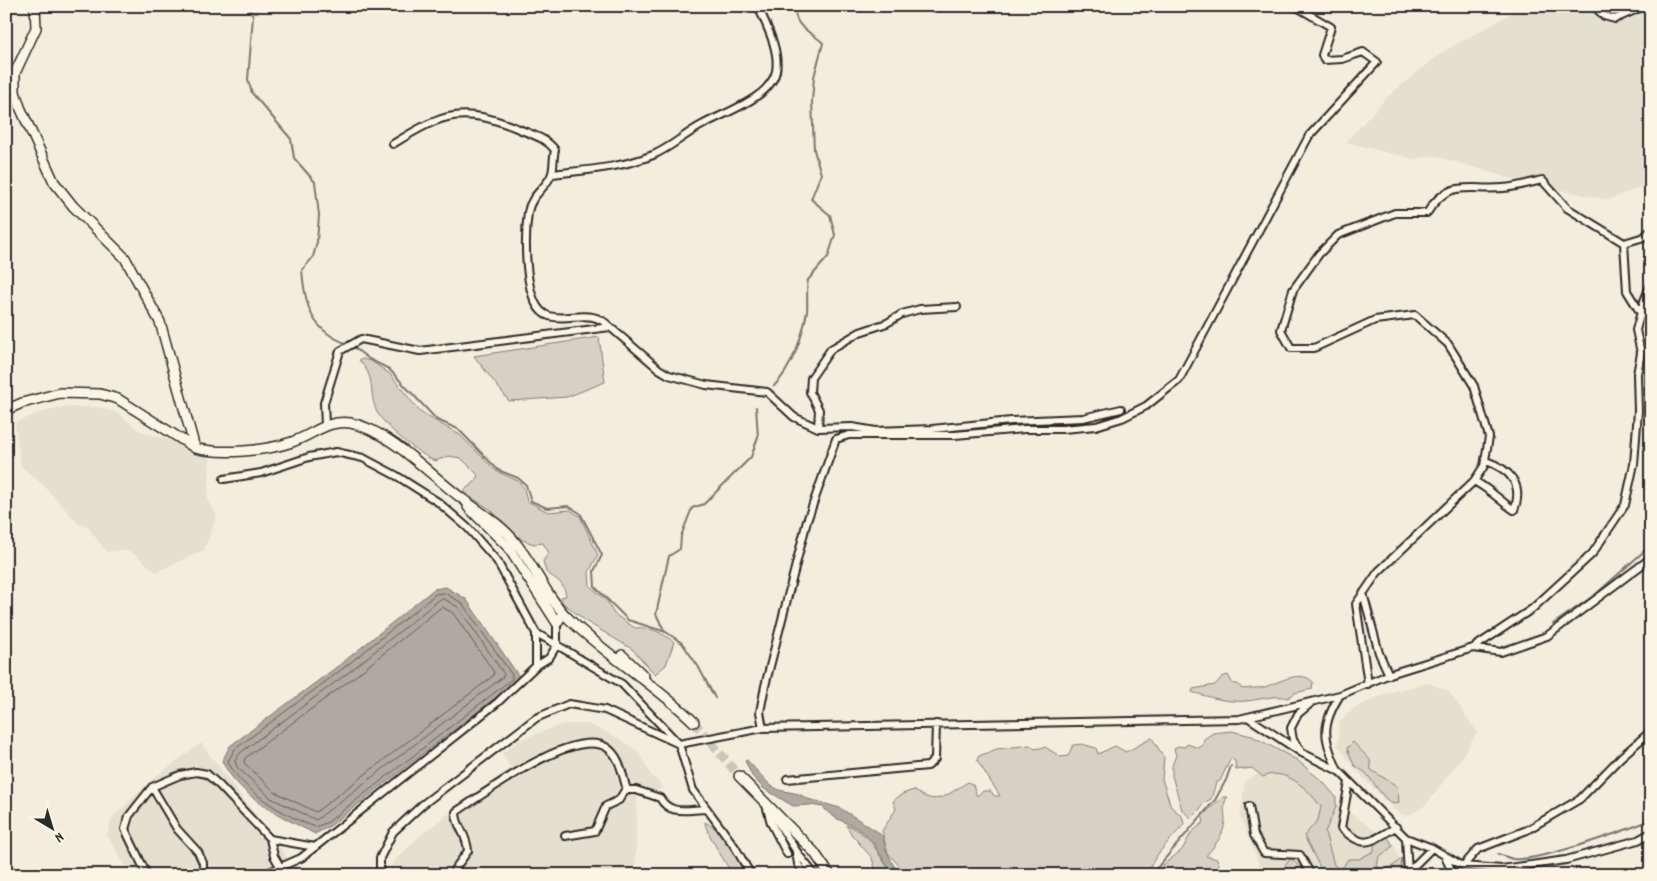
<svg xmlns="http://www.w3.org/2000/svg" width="1657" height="881" viewBox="0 0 1657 881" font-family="Dekko,sans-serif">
<rect width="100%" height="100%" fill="#f4edde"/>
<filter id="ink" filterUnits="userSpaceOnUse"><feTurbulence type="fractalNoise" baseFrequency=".02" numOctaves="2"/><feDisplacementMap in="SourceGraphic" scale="10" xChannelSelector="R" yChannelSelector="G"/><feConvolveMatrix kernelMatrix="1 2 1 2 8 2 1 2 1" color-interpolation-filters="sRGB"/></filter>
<g filter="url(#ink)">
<path fill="#e5dfd0" d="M1518,6h133v176l-42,18 -83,-17 -91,-27 -22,3 -67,-17 39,-43 56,-46 78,-44z
M65,407h33l20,6 22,18 34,10 36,17 -2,44 9,13 -13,35 -48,22 -24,-20 -11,-2 -14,2 -20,-26 -9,-3 -35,-38 -22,-19 -6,-43 27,-11z
M1428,683l21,8 28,41 -15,25 -36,48 -18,11 -9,-2 -43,-44 -18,-24 1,-23 15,-15 36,-16z
M563,724h25l30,14 21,14 12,23 13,13 -27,8 -2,79h-251l14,-18 25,-24 88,-65 -9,-15 18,-13z
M201,743l96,127 -6,5h-159l-7,-10 -18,-30 5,-17 42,-40z
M1286,767l108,77 5,14 -2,17h-138l1,-9 -20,-50 5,-35 24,-13z"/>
<path fill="#d6d1c4" stroke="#807e78" d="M599,337l6,45 -38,15 -58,4 -35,-45z
M362,359l9,2 19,13 30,38 40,23 36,36 22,10 6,7 3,13 21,11 22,-2 10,6 18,39 -9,17 1,14 17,15 7,13 21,14c14,-2 28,5 39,14l-8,23 -11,9 -23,-25 -45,-27 -25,-20 -1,-5 5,-1c-2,-14 -9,-16 -20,-24l-3,-11 6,-8 -6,-10 -9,1 -12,-4 -32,-31 -21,-13 -5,-6 10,-7 4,-8 -17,-17 -12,-2 -14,5c-16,-7 -52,-35 -59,-51 -8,-20 1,-31 -17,-50z
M1228,675l5,9h5l4,5c6,-1 21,-1 23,-2 14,-5 36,-18 48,-5l-1,7 -17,4 -7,5c-13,-4 -28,2 -42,3 -18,2 -37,-4 -54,-9l1,-3 22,-4 7,-8z
M1231,731l21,5 45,24 26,22 13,15v10l-11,25 9,33 4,3 5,-1 5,-8h11l15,-8v-9l3,-3 11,-2 5,9 -14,11 -2,9 6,4 10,-4 9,-8 -2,17 -27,-2v-4h-7l-5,3v3h-37l-20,-39 14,-16 3,-13c-12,-17 -36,-41 -58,-30l-11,-9 -16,2 -1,-9 -4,-3 -11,23 -4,2 -5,16 -8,4 -3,6 -9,9 -9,-8 -10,-34v-10l4,-11 -2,-6 4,-3 7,1 2,-3 12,4 4,-3 1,-6 9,-6z
M1152,738l12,20 -2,21 9,28 11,9 2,8c-13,16 -31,31 -37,51h-240l-19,-22 -6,-22 14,-22 -3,-8 9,-7 12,-4c23,18 33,4 54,-8l5,3 4,11 6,-5h8l3,5h6l-23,-36 2,-4 18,-7 33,-4 5,4 10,-2 16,10 7,-1 5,-11 9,-1 14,4 2,6 17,-8 11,6z
M1353,742l17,18 1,10 26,16 2,16 -2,2 -6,-1 -7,-6 -18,-24 -12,-8 -7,-17z
M1223,797h4c-5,10 -2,13 -2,23 -1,16 -10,25 -19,36l11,3 2,5v11h-62l6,-10 19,-15 9,-17 13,-11 -2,-6z
M705,822c20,11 36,29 38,53h-10c-5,-8 -29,-46 -28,-53z
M846,825c29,10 29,29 48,50h-17l-5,-17 -20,-23z
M1291,858l7,7 3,10h-13l-4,-8z"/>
<path fill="#afaaa0" stroke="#7a7771" d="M446,587l20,12 52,76 4,2 -192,149 -15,8c-34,-18 -75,-36 -93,-73l8,-15 112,-83 92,-74z
M747,760l23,25 9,5 20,4 9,5 32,9 38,24 5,5 2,11 9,18 10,9h-10c-11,-12 -16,-29 -28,-40 -12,-12 -32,-13 -43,-28l-13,-2 -17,1 -30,-18 -11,-12 -7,-15z"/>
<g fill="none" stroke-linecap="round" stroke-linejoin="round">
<path stroke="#605e5a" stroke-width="1" d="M445,593l17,10 50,72v4l-184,143 -12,5c-27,-8 -78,-39 -88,-66l7,-12 110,-82 91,-73z
M444,599l14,8 46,67 -1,3 -187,143 -45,-22 -34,-31 -2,-6 5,-8 109,-81 90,-72z
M442,607l11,6 41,59 -1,4 -177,136 -41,-20 -31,-29 1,-5 108,-80z"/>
<path stroke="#7a7771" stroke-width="2" d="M248,6l5,10 -5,64 4,13 39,46 3,19 21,24 4,33 -2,27 -4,15 -11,13c3,36 9,61 46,74
M352,346l17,13 20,10 48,51 21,9 40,41 20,8 8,7 5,16 16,7 21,-2 12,7 22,42 -8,16 1,16 33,33 38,12 16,11 16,23 17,32
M774,386c18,-18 29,-50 33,-75 1,-10 -1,-21 1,-31l20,-23 7,-22 -5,-20 -19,-16 10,-25 -7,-24 -2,-49 2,-24 9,-34c-12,-12 -30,-15 -28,-37
M1553,624l43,-30 55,-49
M665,632l-9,-18 13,-58 11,-7 1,-13 11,-28 12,-4 47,-47 7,-20 -2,-30
M1498,854c5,1 10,4 15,5 25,3 111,-28 138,-39
M1151,875l64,-75 11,-20 5,-14"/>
<path stroke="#ccc6ba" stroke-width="9" stroke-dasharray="9 4.5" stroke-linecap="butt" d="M694,722l45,54"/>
<g stroke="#2b2b2b" stroke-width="10">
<path id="street" d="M1594,6l10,10 11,3 29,-13
M393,144c51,-32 70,-38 126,-15 14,6 27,9 36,21 -2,7 -1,16 -3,23 -4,14 -21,21 -24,39 -3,22 -6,96 21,104 22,6 42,-9 61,11
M552,174c34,-4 69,-6 101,-19 17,-7 32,-21 49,-30 21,-12 69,-27 74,-54 4,-21 -10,-46 -18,-65
M1642,314l9,-11
M1642,315l-15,-24 -3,-48 20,-6 7,-7
M325,425l-1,-22 16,-52 21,-12 59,12 190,-24 49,42 10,6 37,10 61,7 27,25 24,11 34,-1 24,4 56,-2 79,-8 72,-3 38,-9
M818,428l1,-18 -9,-18 1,-14 20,-29 29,-17 27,-9 15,-9 18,-5 37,-2
M224,479l37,-6 48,-16 27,-5 27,6 34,18 41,26 30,26 29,33 39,72v33
M1474,481c17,9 25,19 40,29 10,-25 -4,-41 -28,-49
M1363,593l16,60 10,22
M557,623v22l65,39 57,60 14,46 42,57 16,28
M1473,648l28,4 46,-16 104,-78
M1368,684l-12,-80 22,-32 96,-91 10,-15 5,-29 -15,-51 -26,-42 -33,-29 -40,5 -61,28h-23l-10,-18 12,-40 26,-36 19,-19 57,-22h32c21,-35 42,-22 76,-25 13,-1 27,-5 39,-8l25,28 57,35
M1249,718l53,35 37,18 67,67 26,10 31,18 39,3 64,-9 72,-20 13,-7
M763,728l-3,-16 5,-26 42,-165 29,-82 13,-4h106l70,-6h38l33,-3 26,-8 24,-12 33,-26 130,-244 68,-74 -14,-10 -21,7 -18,1 -2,-5 9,-28 -36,-21
M1300,749l-7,-9 -2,-12 7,-14 12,-10
M1338,771c-14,-33 -18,-44 2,-76
M787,779l141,-13 7,-7 1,-35
M1349,782l-8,46c25,23 30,13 55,-1
M152,787l25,42 21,23 5,11v12
M766,805l5,18 16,31
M1249,806l5,29 10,18 36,2 11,20
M773,815l26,40 16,20
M565,836l30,-5 11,-25 13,-6 6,-10h11l24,8c10,18 28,11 47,11
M1406,838l2,37
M270,839l4,17 7,12
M796,852l2,12 7,11
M1445,856l8,19
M1463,866l15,-17 49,-19 53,-31 41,-42 30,-26
M1409,871l23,-23
M147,875l-22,-46 4,-13 23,-29 28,-12 16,-3 11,2 13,12 50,53 45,8
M262,875l39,-17 14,-11 183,-145 38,-36 13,-8 8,-13 -21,-12
M380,875v-17l13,-26 29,-27 114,-87 33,-14 36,6 74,34 84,-16 476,-9 101,-24 50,-21 83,-26 59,-39 60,-55 33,-49 9,-41 4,-53 -1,-37 4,-21 -5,-23 8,-29 7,-17
M454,875v-5l14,-19c-1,-18 -12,-23 -12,-39 29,-19 116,-84 150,-65 15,9 16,28 21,43"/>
</g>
<g stroke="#2b2b2b" stroke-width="12">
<path id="secondary" d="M35,6l1,22 -21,45v19l5,15 34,75 19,24 52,52 35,64 35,126
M6,410l16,-7 38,-10 40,1 18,5 77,49c26,7 71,3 97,-6 21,-7 36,-23 59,-19 39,8 78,51 109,74 17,13 35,23 50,39 23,25 34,59 59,83 39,38 86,65 125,103
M468,507l40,40 49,76 6,-10
M622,655l22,21
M739,776l75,76 16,23"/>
</g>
<use href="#street" stroke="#fcf5e5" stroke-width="6"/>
<use href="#secondary" stroke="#fcf5e5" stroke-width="9"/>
</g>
</g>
<rect width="1657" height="881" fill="none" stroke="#fcf5e5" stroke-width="25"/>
<rect x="12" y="12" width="1632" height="856" fill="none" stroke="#2b2b2b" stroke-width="2" filter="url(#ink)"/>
<g transform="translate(52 828) rotate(142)" stroke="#fcf5e5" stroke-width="4" paint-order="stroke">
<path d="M0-4L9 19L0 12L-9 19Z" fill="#2b2b2b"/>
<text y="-8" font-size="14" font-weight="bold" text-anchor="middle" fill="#2b2b2b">N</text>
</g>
</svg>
